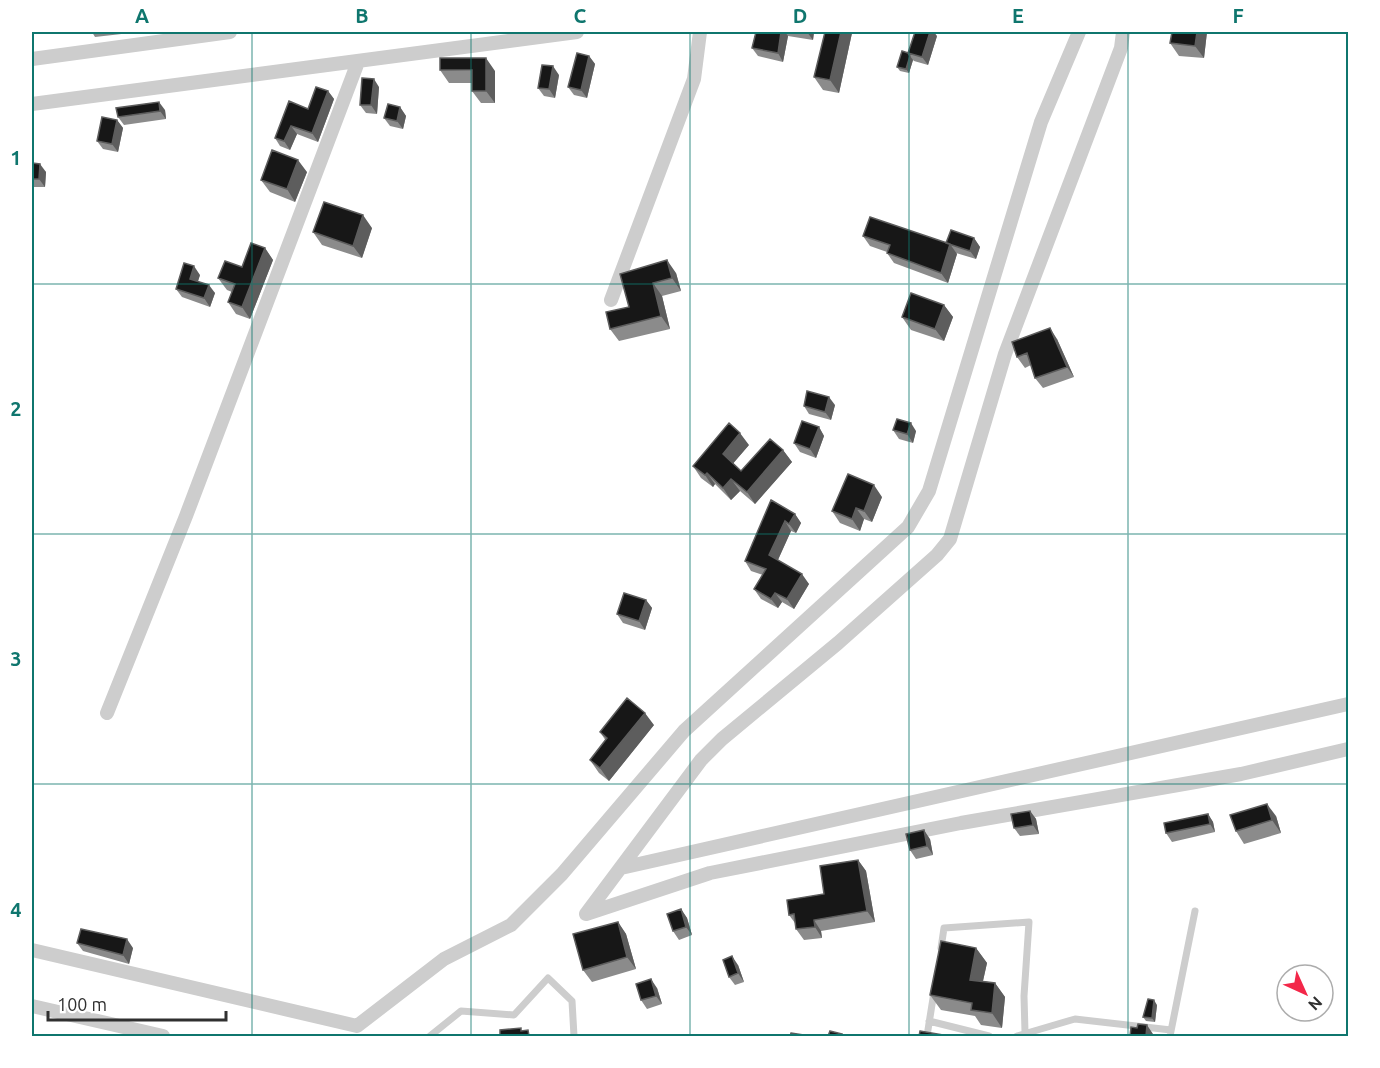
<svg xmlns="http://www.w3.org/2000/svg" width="1380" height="1068" viewBox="0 0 1380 1068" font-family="Ubuntu,sans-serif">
<rect width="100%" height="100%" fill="#fff"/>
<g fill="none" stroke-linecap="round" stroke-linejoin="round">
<path stroke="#cdcdcd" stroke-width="7" d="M941,948l3,-20 85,-6 -5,74 1,36
M929,1021l60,15
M430,1036l31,-25 53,4 34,-37 24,23 2,35
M927,1036l7,-44
M1017,1036l58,-17 96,11
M1170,1036l25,-125"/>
<path stroke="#cdcdcd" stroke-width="14" d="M32,59l198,-27
M32,104l545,-72
M611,300l83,-221 6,-47
M107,713l79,-197 172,-454
M621,868l727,-164
M586,914l115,-154 21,-21 116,-96 99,-88 13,-16 55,-185 116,-306 2,-16
M586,914l124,-41 251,-50 280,-49 107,-25
M32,950l325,76 87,-67 67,-34 51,-51 122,-143 224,-204 21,-36 112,-369 38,-90
M32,1006l131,30"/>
</g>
<path fill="#8b8b8b" d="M92,32h47l-44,5z
M756,32h58l-1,8 -25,-4 -5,26 -25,-6 -6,-8z
M825,32h26l1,1 -13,60 -16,-3 -9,-13z
M1207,32l-3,26 -25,-2 -9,-13z
M937,36l-9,29 -14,-4 -1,-1 -4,13 -9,-2 -3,-4 11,-14z
M589,56l6,8 -8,34 -13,-3 -6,-8z
M440,70l55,1v32h-14l-9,-12v-8h-23z
M559,75l-4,23 -11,-2 -6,-8z
M379,87l-2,27 -11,-1 -6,-8z
M328,91l6,8 -16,43 -21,-8 -7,16 -10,-4 -5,-8z
M400,107l6,9 -3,13 -13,-3 -6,-8z
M165,110l1,9 -42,6 -6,-8z
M117,120l6,8 -5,24 -15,-3 -6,-8z
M32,163l14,9 -1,15h-13z
M307,172l-12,30 -25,-10 -9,-12z
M372,228l-10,30 -40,-13 -9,-13z
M863,236l83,7 28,-5 6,9 -4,12 -20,-6 1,1 -9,29 -54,-20 -7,-10v-1l-17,-6z
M265,248l8,12 -23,59 -14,-5 -8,-12 4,-10 -5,-2 -9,-12 24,-11z
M676,273l5,18 -19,5 8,33 -51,12 -9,-12 19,-22 -9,-33z
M200,275l-2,6 17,12 -5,14 -28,-10 -6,-8z
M944,305l9,12 -9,24 -33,-11 -9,-13z
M1057,339l17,38 -31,11 -8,-10 -4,-13 -6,3 -8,-11z
M835,405l-4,15 -22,-6 -5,-8z
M819,427l5,9 -8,22 -16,-6 -6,-9z
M893,430l23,1 -3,12 -14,-4z
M749,445l-16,18 8,8 42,-21 9,12 -37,42 -15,-13 -9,9 -16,-16 -2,3 -12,-9 -8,-12z
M882,497l-10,25 -8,-3 -4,12 -20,-8 -8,-12z
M771,500l24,14 6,9 -5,10 -5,-2 -13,29 31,24 -15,25 -12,-7 -4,6 -17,-9 -7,-10 9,-14 -12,-4 -6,-10z
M646,600l6,8 -7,22 -22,-7 -6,-9z
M654,725l-45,56 -10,-8 -9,-13 16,-19 -6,-9z
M1030,811l6,8 3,15 -19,2 -6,-8z
M1208,814l5,8 2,10 -43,10 -6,-9z
M1276,816l5,17 -37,11 -8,-13z
M930,839l3,16 -17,4 -6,-9z
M858,860l8,11 9,51 -54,9 1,7 -18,2 -8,-11 -1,-6 -6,-8 35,-21z
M681,909l6,9 5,17 -13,5 -6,-9z
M618,922l8,12 10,35 -44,13 -9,-12z
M77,943l56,5 -4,16 -46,-13z
M976,948l11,15 -4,18 12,2 10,14 -3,31 -21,-3 -6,-9 -34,-6 -11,-15z
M738,965l6,17 -9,3 -6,-8z
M657,988l5,16 -15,5 -6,-9z
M1157,1005l-2,17 -9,-1 -3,-4z"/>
<path fill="#5d5d5d" d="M781,32h4l3,4 -5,26 -5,-9z
M807,32h7l-1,8z
M841,32h10l1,1 -13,60 -9,-13z
M930,32h4l3,4 -9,29 -6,-8z
M1197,32h10l-3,26 -9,-12z
M589,56l6,8 -8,34 -6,-8z
M910,56l3,4 -4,13 -3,-4z
M486,58l9,13v32l-9,-12z
M553,66l6,9 -4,23 -6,-9z
M374,79l5,8 -2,27 -6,-9z
M328,91l6,8 -16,43 -6,-9z
M159,102l6,8 1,9 -6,-8z
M400,107l6,9 -3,13 -6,-8z
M117,120l6,8 -5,24 -6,-8z
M291,126l6,8 -7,16 -6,-9z
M298,160l9,12 -12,30 -8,-13z
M40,164l6,8 -1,15 -6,-8z
M363,215l9,13 -10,30 -9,-12z
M974,238l6,9 -4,12 -6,-8z
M950,244l7,10 -9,29 -7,-10z
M265,248l8,12 -23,59 -8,-12z
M667,260l9,13 5,18 -9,-13z
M194,266l6,9 -4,12 -6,-8z
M653,283l9,13 8,33 -9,-13z
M209,285l6,8 -5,14 -6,-9z
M944,305l9,12 -9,24 -9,-12z
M1050,328l7,11 17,38 -7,-10z
M829,397l6,8 -4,15 -6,-8z
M911,423l5,8 -3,12 -6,-9z
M819,427l5,9 -8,22 -6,-9z
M740,433l9,12 -18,21 -8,-12z
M783,450l9,12 -37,42 -8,-12z
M707,473l8,11 -2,3 -8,-12z
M731,479l9,12 -9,9 -8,-12z
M874,485l8,12 -10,25 -8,-11z
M856,508l8,11 -4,12 -8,-12z
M795,514l6,9 -5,10 -7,-9z
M785,521l6,10 -15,33 -7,-9z
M802,574l7,10 -15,25 -7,-10z
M775,593l7,9 -4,6 -7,-9z
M646,600l6,8 -7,22 -6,-9z
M645,713l9,12 -45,56 -9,-13z
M1267,804l9,12 5,17 -9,-13z
M1030,811l6,8 3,15 -6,-9z
M1208,814l5,8 2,10 -5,-8z
M924,830l6,9 3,16 -6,-9z
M858,860l8,11 9,51 -8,-11z
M681,909l6,9 5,17 -6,-8z
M814,920l7,11 1,7 -7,-11z
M618,922l8,12 10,35 -9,-12z
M127,939l6,9 -4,16 -6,-9z
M976,948l11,15 -7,31 -10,-14z
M732,956l6,9 6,17 -6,-9z
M651,979l6,9 5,16 -6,-8z
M995,983l10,14 -3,31 -10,-15z
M1154,1000l3,5 -2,17 -3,-4z
M1147,1025l6,9v2h-7z"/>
<path fill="#171717" stroke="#5d5d5d" stroke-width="1.5" d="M756,32h25l-3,21 -26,-5z
M825,32h16l-11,48 -16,-3z
M915,32h15l-8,25 -14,-4z
M1172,32h25l-2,14 -25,-3z
M902,51l6,2 2,3 -4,13 -9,-2z
M577,53l12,3 -8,34 -13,-3z
M440,58h46v33h-14v-21h-32z
M542,65l11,1 -4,23 -11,-1z
M362,78l12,1 -3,26h-11z
M316,87l12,4 -16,42 -21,-7 -7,15 -9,-3 14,-37 19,8z
M159,102l1,9 -42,6 -2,-9z
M388,104l12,3 -3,14 -13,-3z
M102,117l15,3 -5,24 -15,-3z
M272,150l26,10 -11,29 -26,-9z
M32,163l8,1 -1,15h-7z
M324,202l39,13 -10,31 -40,-14z
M870,217l80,27 -9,29 -54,-20 3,-8 -27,-9z
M951,230l23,8 -4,13 -24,-8z
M251,243l14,5 -23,59 -14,-5 7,-18 -17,-6 7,-17 17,6z
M667,260l5,18 -19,5 8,33 -51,13 -4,-17 23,-5 -9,-33z
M184,263l10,3 -4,13 19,6 -5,13 -28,-9z
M911,293l33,12 -9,24 -33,-12z
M1050,328l17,39 -32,11 -8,-25 -10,4 -5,-15z
M807,391l22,6 -4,15 -21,-6z
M897,419l14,4 -4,11 -14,-4z
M802,421l17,6 -9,22 -16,-6z
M729,423l11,10 -17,21 18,17 29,-32 13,11 -36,42 -16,-13 -8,9 -16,-15 -2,2 -12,-9z
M848,474l26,11 -10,26 -8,-3 -4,11 -20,-8z
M771,500l24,14 -6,10 -4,-3 -16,34 33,19 -15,25 -12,-6 -4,6 -17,-10 12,-20 -21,-8z
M624,593l22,7 -7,21 -22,-7z
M627,698l18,15 -45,55 -10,-8 17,-22 -7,-6z
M1267,804l5,16 -36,11 -6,-16z
M1030,811l3,14 -19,3 -3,-14z
M1208,814l2,10 -44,9 -2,-10z
M924,830l3,16 -17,4 -4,-16z
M858,860l9,51 -53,9 1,7 -19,2 -2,-15 -5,1 -2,-15 37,-6 -4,-28z
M681,909l5,18 -13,4 -6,-17z
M618,922l9,35 -44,13 -10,-36z
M81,929l46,10 -4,16 -46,-12z
M941,941l35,7 -6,32 25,3 -3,30 -21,-3 1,-7 -42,-8z
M732,956l6,17 -9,4 -6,-17z
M651,979l5,17 -15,4 -5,-16z
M1148,999l6,1 -2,18 -9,-1z
M1138,1024l9,1 -1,11h-16l1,-9 6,1z
M521,1028v3l7,-1 1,6h-29v-6z
M830,1031l12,3 -1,2h-13z
M920,1031l29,5h-30z
M791,1033l19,3h-20z"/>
<path fill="none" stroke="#0f766e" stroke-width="1.5" stroke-opacity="0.55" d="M252,32v1004M471,32v1004M690,32v1004M909,32v1004M1128,32v1004M32,284h1316M32,534h1316M32,784h1316"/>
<rect width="1380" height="1068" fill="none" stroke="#ffffff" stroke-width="66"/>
<g transform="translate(1305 993) rotate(135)"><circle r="28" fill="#ffffff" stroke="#acacac" stroke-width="1.5"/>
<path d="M0-4.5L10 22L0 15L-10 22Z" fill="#f32749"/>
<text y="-9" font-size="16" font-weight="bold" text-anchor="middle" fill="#303030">N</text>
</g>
<path d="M48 1011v9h178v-9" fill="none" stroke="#303030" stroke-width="3"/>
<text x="57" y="1011" font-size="18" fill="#303030" stroke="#ffffff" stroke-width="4.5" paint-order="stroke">100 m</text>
<rect x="33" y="33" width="1314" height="1002" fill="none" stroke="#0f766e" stroke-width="2"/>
<g font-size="20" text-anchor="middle" font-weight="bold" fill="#0f766e">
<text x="142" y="23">A</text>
<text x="362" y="23">B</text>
<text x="580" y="23">C</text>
<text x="800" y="23">D</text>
<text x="1018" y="23">E</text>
<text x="1238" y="23">F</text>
<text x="16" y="165">1</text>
<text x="16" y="416">2</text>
<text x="16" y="666">3</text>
<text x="16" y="917">4</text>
</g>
</svg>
